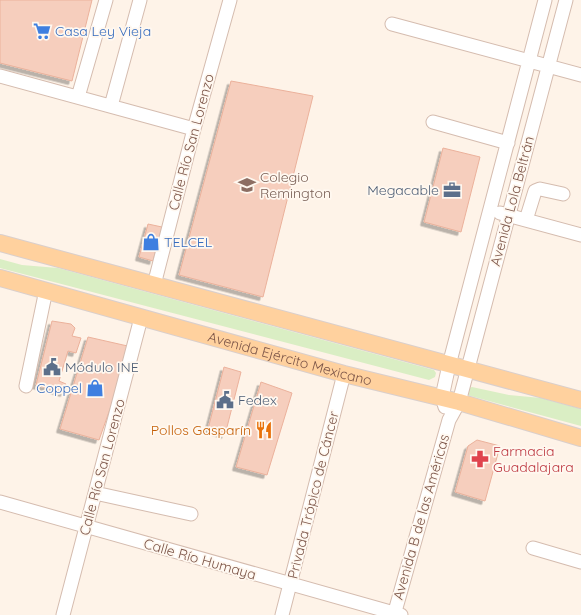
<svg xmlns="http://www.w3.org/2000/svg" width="581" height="615" viewBox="0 0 581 615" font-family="Quicksand,sans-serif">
<defs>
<filter id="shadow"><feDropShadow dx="-3.5" dy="3.5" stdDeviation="0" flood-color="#0004"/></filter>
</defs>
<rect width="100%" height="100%" fill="#fef3e8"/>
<path fill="#daeec4" d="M0,259l22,6 36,3 376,102 2,3 -1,4 -6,3 -429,-112z
M472,387l37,8 32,3 40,11v17l-114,-31 2,-7z"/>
<path fill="#f6cebd" stroke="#ebb19b" filter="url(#shadow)" d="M0,0h92l-20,81 -72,-18z
M231,81l82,15 -50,201 -84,-22z
M443,148l37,9 -19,75 -37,-10z
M148,224l14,3 -9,34 -14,-4z
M52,321l19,3 4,4 -3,8 9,2 -5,15 -8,-2 -9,30 7,3 -2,9 -28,-8z
M88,337l44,10 -33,93 -39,-11z
M224,367l17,5 -16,63 -17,-6z
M261,382l31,11 -25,82 -31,-8z
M477,440l23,6 -15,55 -30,-9 13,-46z"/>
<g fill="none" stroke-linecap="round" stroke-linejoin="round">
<g stroke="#d5bcaf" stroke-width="15">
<path id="minor" d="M392,24l189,51
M0,76l194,53
M78,97l28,-97
M111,106l29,-106
M433,122l75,21
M500,213l81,22
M526,220l9,-29 5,-2 23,5
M154,285l40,-156 36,-129
M26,386l20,-96
M445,407l-3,-10 7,-32 96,-365
M95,493l96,21
M0,502l401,113
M533,548l48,14
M63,615l78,-297
M282,615l62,-241
M394,615l55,-195 10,-18 107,-402"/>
</g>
<g stroke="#dacfcc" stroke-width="18">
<g id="major">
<path d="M0,243l581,157"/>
<path id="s1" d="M0,278l344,96 115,28 122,36"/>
</g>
</g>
<use href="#minor" stroke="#fff" stroke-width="13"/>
<use href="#major" stroke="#ffd19e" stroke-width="16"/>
</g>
<defs>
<g id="supermarket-bare" transform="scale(1.38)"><path d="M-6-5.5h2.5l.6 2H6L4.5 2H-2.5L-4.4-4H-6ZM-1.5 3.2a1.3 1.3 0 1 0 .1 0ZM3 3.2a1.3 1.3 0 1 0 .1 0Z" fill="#3f7fe0" stroke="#fff8f0" stroke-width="2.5" paint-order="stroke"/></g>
<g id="school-bare" transform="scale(1.38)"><path d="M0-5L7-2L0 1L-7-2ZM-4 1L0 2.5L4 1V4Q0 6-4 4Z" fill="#8d6e63" stroke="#fff8f0" stroke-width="2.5" paint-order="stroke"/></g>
<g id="office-bare" transform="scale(1.38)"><path d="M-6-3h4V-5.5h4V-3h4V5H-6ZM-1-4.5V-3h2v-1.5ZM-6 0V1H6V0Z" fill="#5c6f8a" stroke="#fff8f0" stroke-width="2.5" paint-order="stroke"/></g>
<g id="shop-bare" transform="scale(1.38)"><path d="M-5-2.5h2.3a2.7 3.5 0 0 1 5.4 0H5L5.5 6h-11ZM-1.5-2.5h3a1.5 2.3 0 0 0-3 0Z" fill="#3f7fe0" stroke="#fff8f0" stroke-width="2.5" paint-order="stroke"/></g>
<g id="civic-bare" transform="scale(1.38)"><path d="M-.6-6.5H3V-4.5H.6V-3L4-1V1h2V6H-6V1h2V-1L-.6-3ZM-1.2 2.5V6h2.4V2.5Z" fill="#5c6f8a" stroke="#fff8f0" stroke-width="2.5" paint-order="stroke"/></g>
<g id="restaurant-bare" transform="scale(1.38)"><path d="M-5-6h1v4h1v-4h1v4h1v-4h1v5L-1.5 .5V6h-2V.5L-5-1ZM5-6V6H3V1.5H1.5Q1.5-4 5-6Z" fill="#e8710a" stroke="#fff8f0" stroke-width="2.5" paint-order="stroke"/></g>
<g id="pharmacy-bare" transform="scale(1.38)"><path d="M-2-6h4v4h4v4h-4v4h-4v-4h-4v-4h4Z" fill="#e0444e" stroke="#fff8f0" stroke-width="2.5" paint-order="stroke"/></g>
</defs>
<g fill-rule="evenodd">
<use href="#supermarket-bare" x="42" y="31"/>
<use href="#school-bare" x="247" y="185"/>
<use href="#office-bare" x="452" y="190"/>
<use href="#shop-bare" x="151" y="242"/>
<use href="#civic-bare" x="52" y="367"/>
<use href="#shop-bare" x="95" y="388"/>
<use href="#civic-bare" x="225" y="400"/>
<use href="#restaurant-bare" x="264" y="430"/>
<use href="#pharmacy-bare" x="480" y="459"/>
</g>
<g text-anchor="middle" stroke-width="3.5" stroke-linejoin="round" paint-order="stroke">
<g font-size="14" fill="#366cbe" stroke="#fff8f0" text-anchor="start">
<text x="55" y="36">Casa Ley Vieja</text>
<text x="164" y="247">TELCEL</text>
<text x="82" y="393" text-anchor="end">Coppel</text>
</g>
<g font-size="14" fill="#7c5548" stroke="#fff8f0">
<text transform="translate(191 142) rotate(-75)" y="5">Calle Río San Lorenzo</text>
<text transform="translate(512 201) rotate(-75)" y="5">Avenida Lola Beltrán</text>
<text dy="5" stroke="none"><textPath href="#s1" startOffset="301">Avenida Ejército Mexicano</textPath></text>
<text transform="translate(102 467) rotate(-75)" y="5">Calle Río San Lorenzo</text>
<text transform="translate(313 495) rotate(-76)" y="5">Privada Trópico de Cáncer</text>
<text transform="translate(421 517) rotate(-74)" y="5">Avenida B de las Américas</text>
<text transform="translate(200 559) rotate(16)" y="5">Calle Río Humaya</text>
</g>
<g font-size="14" fill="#785e54" stroke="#fff8f0" text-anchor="start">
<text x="260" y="182">Colegio<tspan x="260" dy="16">Remington</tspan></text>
</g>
<g font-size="14" fill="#4e5e75" stroke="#fff8f0" text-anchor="start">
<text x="439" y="195" text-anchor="end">Megacable</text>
<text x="65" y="372">Módulo INE</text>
<text x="238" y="405">Fedex</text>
</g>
<g font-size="14" fill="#c56008" stroke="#fff8f0" text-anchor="end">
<text x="251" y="435">Pollos Gasparín</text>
</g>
<g font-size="14" fill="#be3a42" stroke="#fff8f0" text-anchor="start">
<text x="493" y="456">Farmacia<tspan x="493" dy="16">Guadalajara</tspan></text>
</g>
</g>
</svg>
